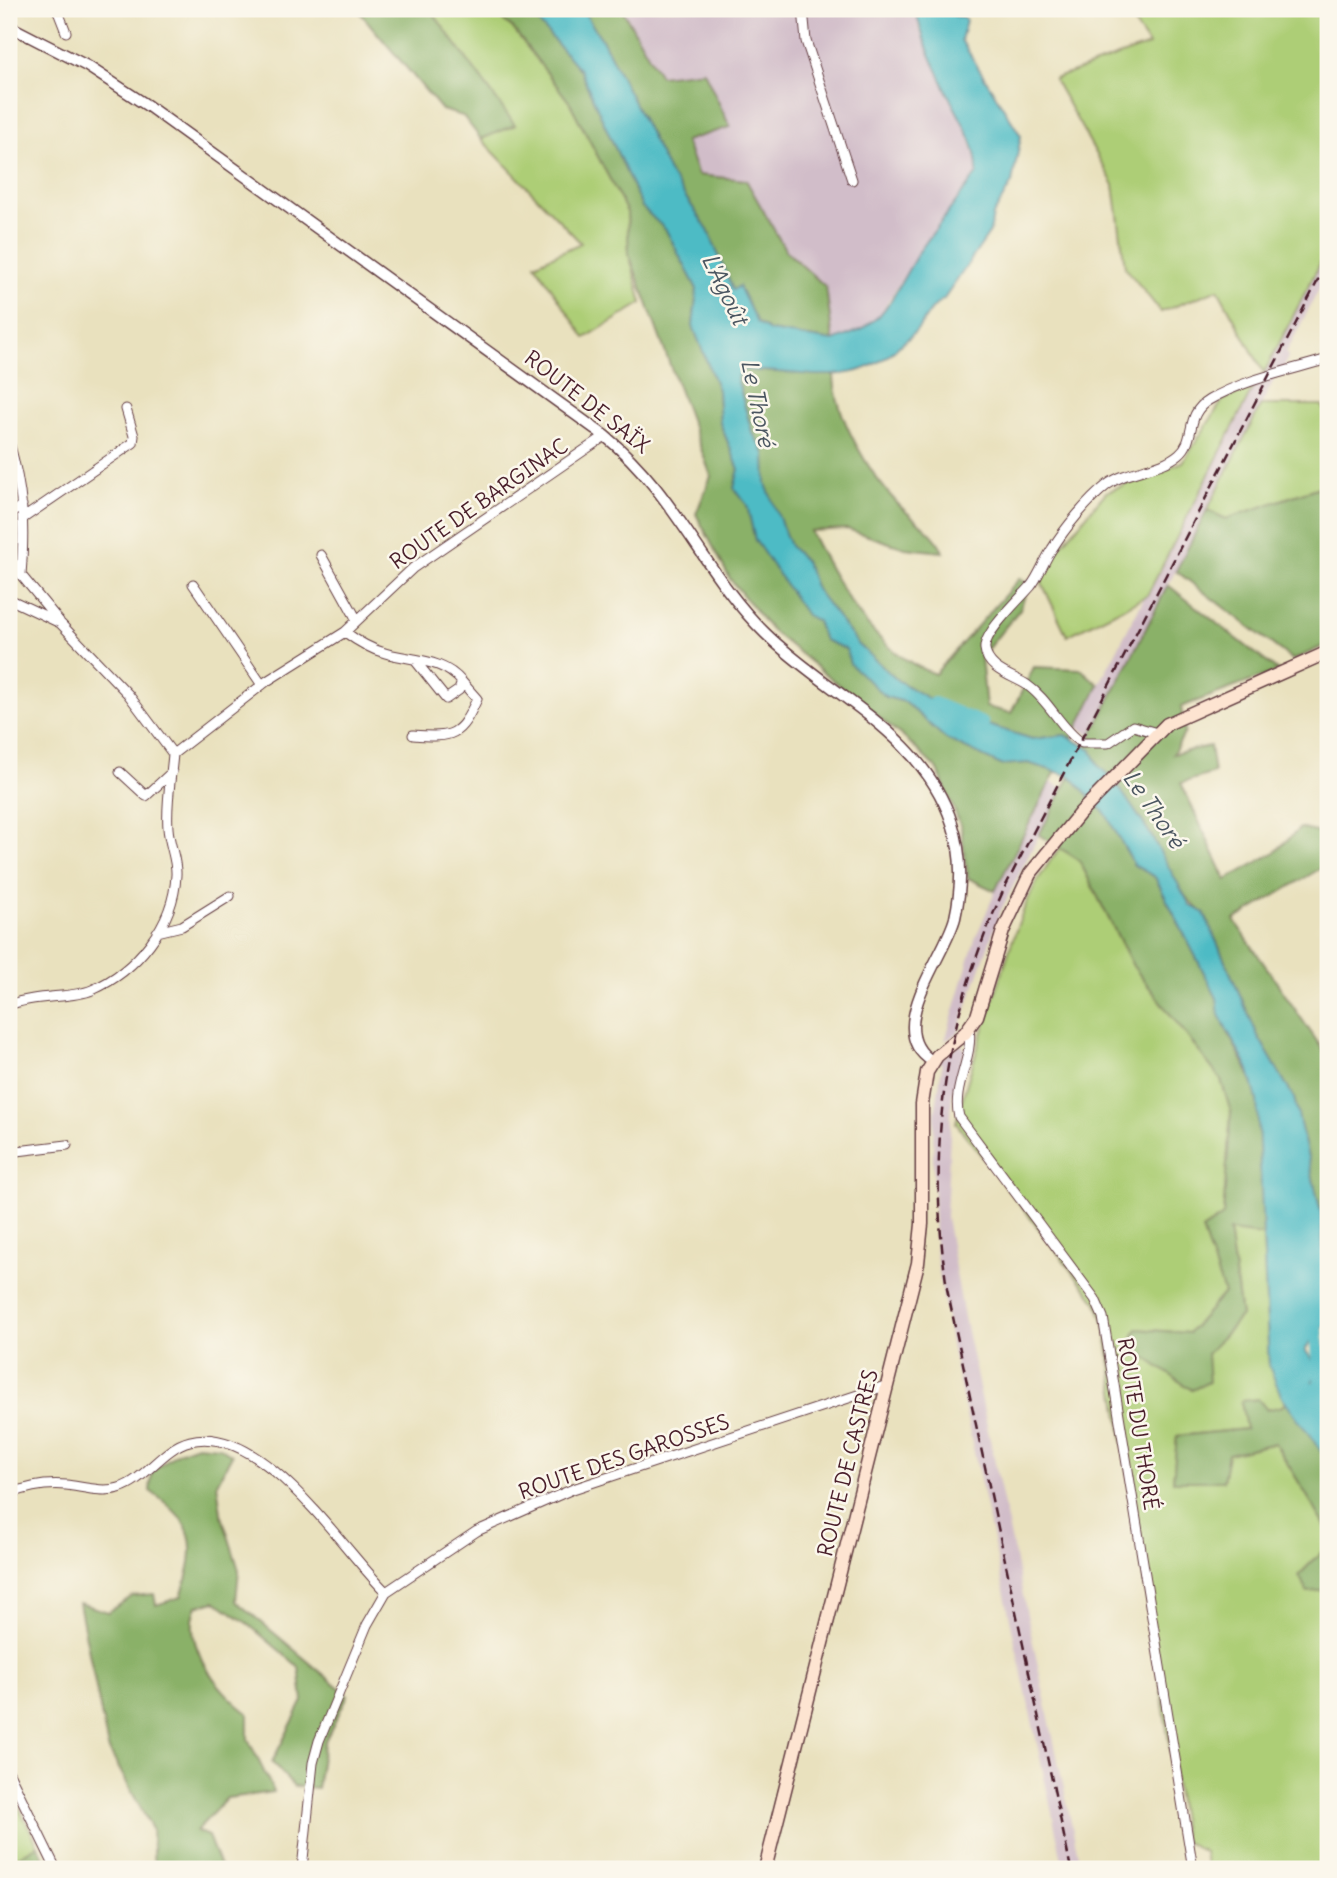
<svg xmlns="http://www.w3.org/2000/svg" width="1337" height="1878" viewBox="0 0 1337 1878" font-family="Delius,sans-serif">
<rect width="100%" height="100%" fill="#fbf7ec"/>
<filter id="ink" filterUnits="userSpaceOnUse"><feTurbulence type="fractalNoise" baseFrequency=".0143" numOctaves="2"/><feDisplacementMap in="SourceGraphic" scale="14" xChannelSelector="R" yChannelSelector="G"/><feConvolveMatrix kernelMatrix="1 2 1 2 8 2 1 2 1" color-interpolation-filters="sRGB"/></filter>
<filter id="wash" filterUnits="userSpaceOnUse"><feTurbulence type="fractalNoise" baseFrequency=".00686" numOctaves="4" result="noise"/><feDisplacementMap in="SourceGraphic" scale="28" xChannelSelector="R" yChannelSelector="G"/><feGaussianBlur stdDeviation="1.57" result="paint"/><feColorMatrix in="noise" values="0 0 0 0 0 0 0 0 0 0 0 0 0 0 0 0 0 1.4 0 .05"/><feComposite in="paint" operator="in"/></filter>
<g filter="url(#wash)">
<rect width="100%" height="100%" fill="#e9e1be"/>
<path fill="#d1bdc9" d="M609,9h307l3,20 31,71 12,17 15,46v10l-59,80 -39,63 -18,14 -28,11 -90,-44 -58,-156z
M1328,248v24l-42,81 2,3 -4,12 -20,5z
M1275,378l-68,132 -116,225 -14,-8 177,-341z
M1051,782l12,6 -63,124 -42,121 -13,8 30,-102 29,-68z
M961,1044l4,6 -13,44 -6,123 17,95 118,557h-17l-112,-519 -17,-101 -2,-88 1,-40 8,-55 -2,-6z"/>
<path fill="#adce76" stroke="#7c7650" stroke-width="2" d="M430,9h57l25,18 58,76 57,109 2,42 13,49 -57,35 -50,-74 46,-21 -100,-104 34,-14z
M1131,9h195l2,4v235l-64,125 -46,-84 -57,23 -36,-45 -11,-82 -60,-106 95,-34 -22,-32z
M1254,386l-107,210 -80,40 -26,-55 18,-33 47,-56 77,-30 40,-62z
M1261,405h61l6,11v68l-102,35 -19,-9z
M1060,848l19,12 54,106 88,114 10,32 -8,104 -21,14 22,63 -35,40 -51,-4 69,25 34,-38 -12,-86 34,5 6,131 17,34 -3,6 -17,4 -20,19 -69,7 -4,45h50l5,-27 47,-11 53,87v16l-29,29 29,15v279h-121l-3,-17 -20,-12 -79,-514 -8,-23 -141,-180c11,-44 25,-86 39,-129 20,-57 26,-97 65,-146z
M9,1788l29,57 -29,17z"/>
<path fill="#8ab167" stroke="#6a6849" stroke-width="2" d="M357,9h73l85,116 -34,14 -18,-23 -21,-6z
M487,9h40l53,61 62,137 24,23 31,59 -4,37 25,64 2,33 19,46 -5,19 13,17 8,35 62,81 7,19 22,9 40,48 19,5 41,37 55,26 27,-2 28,8 -61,120 -27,-13 -7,-51 -23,-57 -30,-29 -137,-111 -41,-51 -34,-65 15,-38 -82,-222 -2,-42 -57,-109 -58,-76z
M582,9h40l38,67 44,-5 26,56 -45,14 13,34 48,5 40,71 40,36 7,54 -63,-10 -13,-8 -18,-36 -6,4 -25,-61 -38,-56 -66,-131z
M743,370l91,5c1,42 36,100 65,130 14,15 37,27 44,47l-38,-4 -58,-19 -37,2c28,56 64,122 125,143l85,-96 9,7 -9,24 -39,48 5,50 25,6 23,-46 47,2 18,16 -27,53 -7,-3 -33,4 -76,-24 -59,-35 -39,-36 -42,-55 -11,-28 -15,-15 -25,-62v-31l-13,-21 -15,-54z
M1328,484v160l-35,16 -117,-89 31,-61 19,9z
M1168,585l110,86 -97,36 4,25 -12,22 37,-8 4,27 -33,10 45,97 49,-28 25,-24 28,7v29l-94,56 91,133h3v247l-7,-87 -27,-115 -36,-62 -54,-123c-27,-16 -39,-54 -54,-80 -15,-24 -32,-44 -50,-65 -6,-8 -5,-17 -14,-22z
M1070,776l36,37 28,52 21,12 62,121c5,37 33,64 40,101 7,40 4,94 6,136l-34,-4 12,85 -34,38 2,28 -17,8 -63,-44 8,-17 52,4 35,-40 -22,-63 21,-14 8,-104 -10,-32 -88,-114 -54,-106 -40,-25z
M1258,1399l9,11 16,-4 3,-6 38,52 4,9v69l-53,-87 -47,11 -5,27h-50l4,-45 69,-7 -5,-28z
M197,1445l23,2 12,8 -15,28 4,30 18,57 -3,31 112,94 -24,48 -7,45 -23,-2 -22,-24 31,-61 -4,-34 -51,-43 -33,-23 -18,5c-17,37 22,86 51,107v26l26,53 -47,6 -31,33 12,5 13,33h-67l-2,-40 -44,-81 -29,-145 29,9 25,-16 21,-2 2,11 25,-8c17,-54 16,-73 -31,-106l2,-19 26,-20z
M1328,1546v44l-21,2 -8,-17z
M38,1845l11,24h-40v-7z"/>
<path fill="#4dbbc5" stroke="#4c6d78" stroke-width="2" d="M527,9h55l22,34 66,131 38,56 25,60 6,-4 18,37 13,8 63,10 28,-11 18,-14 11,-14 28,-49 59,-80c1,-29 -16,-52 -28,-77 -13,-28 -28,-57 -33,-87h36l3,7 9,1 2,4 -5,19 60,96 -9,47 -19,32 -3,17 -46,67c-16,9 -18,23 -31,35 -5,5 -11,9 -16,14 -44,43 -100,22 -154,22l-6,8 15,54 13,21 1,31 24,62 15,15 11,28 42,55 39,36 59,35 76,24 33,-4 26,14 8,17 17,17 33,49 41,73 14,8 54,123 36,62 27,115 7,103 -2,8 -21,26 13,17 -5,14 15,4v76l-47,-66 -12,-29 -12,-266 -8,-30 -30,-55 -2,-17 -62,-121 -21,-12 -28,-51 -36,-38 -42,-13 -27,2 -55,-26 -41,-37 -19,-5 -36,-33 -4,-15 -22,-9 -7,-19 -11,-6 -51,-75 -8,-35 -13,-17 5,-19 -19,-46 -2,-33 -25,-64 4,-37 -31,-59 -24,-23 -62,-137z"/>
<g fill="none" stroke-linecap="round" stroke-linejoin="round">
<path stroke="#4dbbc5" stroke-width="14" d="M934,704l48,20
M1315,1318c5,34 3,66 13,98"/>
</g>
</g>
<g filter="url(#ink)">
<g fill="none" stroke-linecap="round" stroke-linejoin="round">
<g stroke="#623c41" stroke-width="11">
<path id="minor" d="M57,9l9,23
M803,9l3,32 46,139
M9,442c14,49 16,82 12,133l38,46
M9,515l13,-10
M25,517l108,-74 1,-7 -8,-27
M321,555l36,65
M9,572l13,-10
M193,584l69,101
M9,599l51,24 68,71 45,60
M345,632c12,9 25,17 40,21 28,8 57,5 77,29l-3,8 -13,9 -32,-40
M1157,733l-24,-7 -25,17h-26c-22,-15 -33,-43 -55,-58 -13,-9 -40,-15 -42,-36 -2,-16 35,-50 46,-63 8,-10 13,-25 21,-37 13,-21 35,-48 55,-64 21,-16 52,-14 72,-31 18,-15 5,-39 30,-54 36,-21 79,-29 119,-41
M413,735c41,3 47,1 64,-36l-15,-17
M173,754l94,-73 78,-49 68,-64 192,-132
M120,772l26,24 26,-24
M157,932l25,-6 48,-30
M9,1005c28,-11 62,-6 83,-15 44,-19 82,-65 84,-115 1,-15 -7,-31 -8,-47 -2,-24 3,-50 5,-74
M969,1028c5,30 -18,60 -10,89l136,182 8,18 90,552
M9,1152l58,-7
M9,1278v23
M9,1494c18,-7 37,-11 57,-9 17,2 37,8 53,3 27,-8 43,-40 71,-47 73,-18 151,107 196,151
M9,1773l47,96
M302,1869l11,-106 6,-22 48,-116 19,-33 91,-61 96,-42 315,-104"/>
</g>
<g stroke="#623c41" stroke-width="13">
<path id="tertiary" d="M9,26l78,40 61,40 457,330c71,58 98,136 160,197 63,62 158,100 187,190 10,30 10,64 3,95 -10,39 -73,112 -23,143"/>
</g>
<g stroke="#623c41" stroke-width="15">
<path id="secondary" d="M765,1869l153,-606 4,-39v-120l5,-32 10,-16 28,-23 12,-17 26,-85 27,-57 50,-61 87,-89 161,-72"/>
</g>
<use href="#minor" stroke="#fff" stroke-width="9"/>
<use href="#tertiary" stroke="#fff" stroke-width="10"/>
<use href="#secondary" stroke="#fde4d1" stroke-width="12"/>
<path stroke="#4a1f2b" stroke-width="2.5" stroke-dasharray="10 5" stroke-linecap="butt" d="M1071,1869l-124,-580c-21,-144 -3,-270 58,-402l323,-626"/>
</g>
</g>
<g text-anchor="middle" stroke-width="5" stroke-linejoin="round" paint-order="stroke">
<g font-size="21" fill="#4a1f2b" stroke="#fbf7ec">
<text transform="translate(587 402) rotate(38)" y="7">ROUTE DE SAÏX</text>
<text transform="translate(479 504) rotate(-35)" y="7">ROUTE DE BARGINAC</text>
<text transform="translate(1138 1424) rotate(81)" y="7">ROUTE DU THORÉ</text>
<text transform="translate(624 1457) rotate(-19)" y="7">ROUTE DES GAROSSES</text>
<text transform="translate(848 1463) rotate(-76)" y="7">ROUTE DE CASTRES</text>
</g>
<g font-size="23" font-style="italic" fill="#4b5661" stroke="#fbf7ec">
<text transform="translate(725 289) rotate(64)" y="8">L'Agoût</text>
<text transform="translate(758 403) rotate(78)" y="8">Le Thoré</text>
<text transform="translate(1154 809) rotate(55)" y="8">Le Thoré</text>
</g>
</g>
<rect width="1337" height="1878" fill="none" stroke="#fbf7ec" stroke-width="35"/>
</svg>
